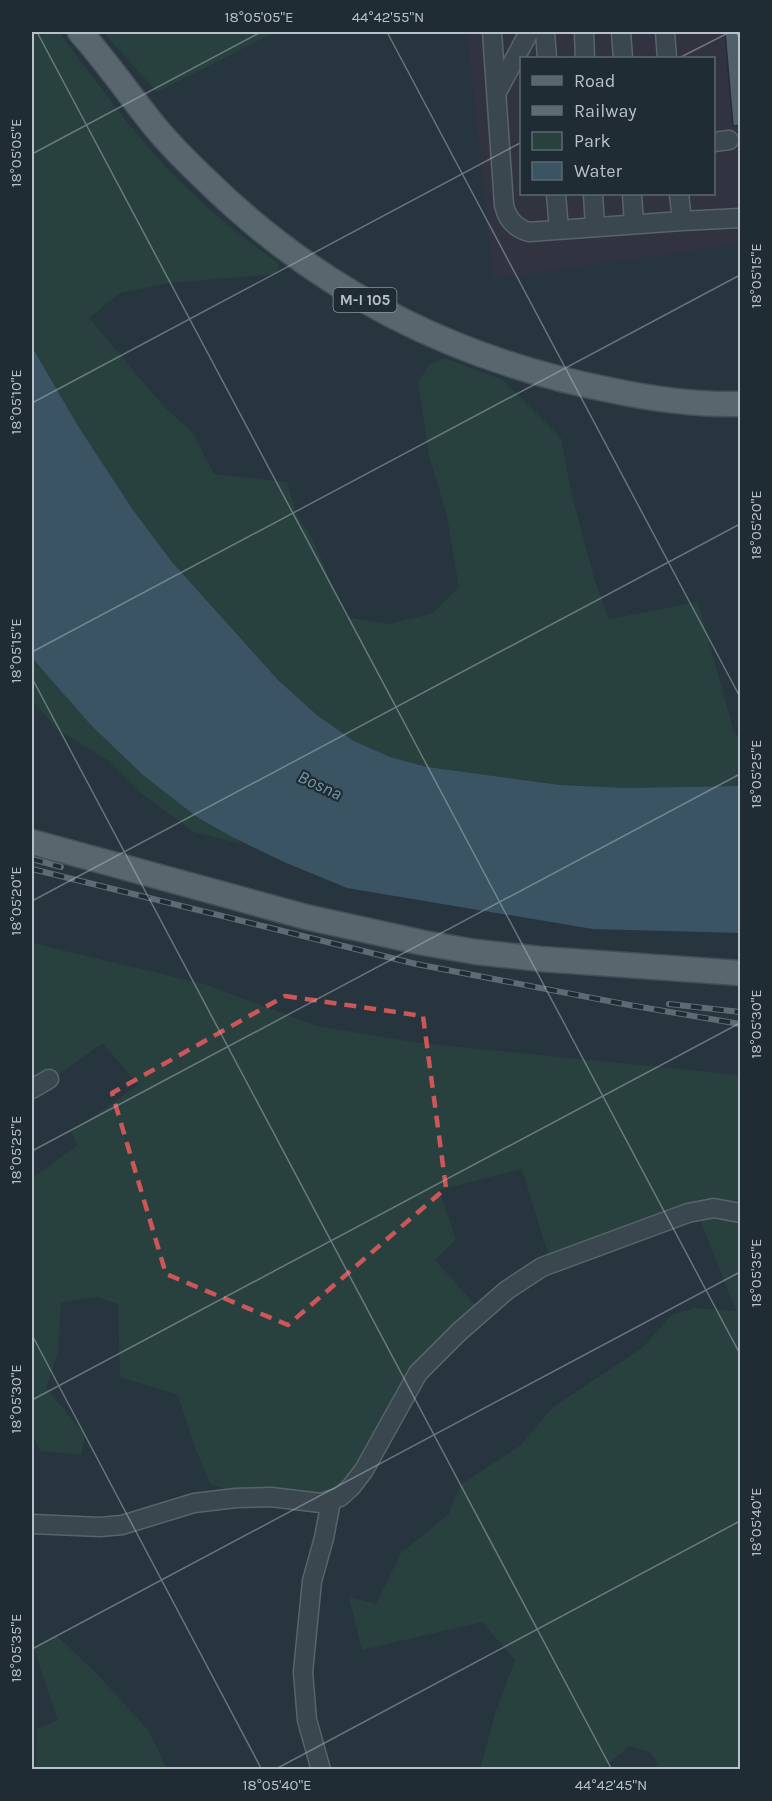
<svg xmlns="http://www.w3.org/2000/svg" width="772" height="1801" viewBox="0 0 772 1801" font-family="Karla,sans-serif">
<rect width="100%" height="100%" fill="#26353e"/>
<path fill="#323340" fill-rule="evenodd" d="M467,32h273v212l-247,35zM522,58h192v136h-192z"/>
<path fill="#29413e" d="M32,32h27c41,55 81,111 131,159 27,27 59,50 89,73l-2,10 -108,9 -49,10 -31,25 76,90 28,25 21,41 73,8 9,31 17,27 33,77 43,7 44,-11 26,-26 -12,-71 -18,-61 -11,-73 12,-18 14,-6 59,22 58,58 10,54 23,86 15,41 89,-17 36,130 6,5v49l-115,2 -65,-3 -133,-18 -37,-10 -36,-16 -36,-25 -40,-36 -106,-118 -39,-52 -55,-84 -46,-79z
M103,32h169l1,1 -116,59z
M32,658l4,6 206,180 -48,-12 -53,-39 -32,-32 -52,-32 -25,-29z
M32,943l172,41 113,42 103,17 320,32v694h-87l5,-5 -7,-11 -22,-7 -27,23h-122l16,-58 19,-51 -33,-38 -120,28 -13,-53 27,7 25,-51 48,-39 11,-29 61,-40 32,-38 89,-59 30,-33 23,-7 41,3 -43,-109 -144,55 -27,-88 -83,21 17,49 -21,21 42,47 -127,170 -25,18 -39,-6 -47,4 -29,-9 -17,-42 -15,-47 -58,-18 -2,-73 -21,-7 -36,5 -3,51 -12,35 39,47 -4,20 -41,-4 -8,-18v-255l46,-33 -7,-13 67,-47 -35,-42 -71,50z
M57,1636l40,38 52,57 18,38h-131l1,-40 21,-9 -24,-72z"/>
<path fill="#3b5464" d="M32,347l46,79 55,84 39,52 106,118 40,36 36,25 36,16 37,10 133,18 65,3 115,-2v147l-147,-4 -246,-41 -63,-26 -50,-24 -37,-21 -54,-42 -52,-50 -59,-67z"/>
<path fill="#505f69" stroke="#212e35" stroke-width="1.5" d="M725,32h16v93l-8,1z"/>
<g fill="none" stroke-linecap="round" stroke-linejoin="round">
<g stroke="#58646c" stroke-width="21">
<path id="minor" d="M492,32l12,173c3,14 11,23 25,27l153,-11
M545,32l2,26
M584,32l1,26
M621,32l2,26
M665,32l2,26
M497,92l32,-60
M714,142l15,-2
M556,194l3,36
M593,194l2,33
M632,194l2,30
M679,194l3,27 58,-3
M32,1089l17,-10
M32,1524l68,3 22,-2 72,-22 42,-5 35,-1 50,6 19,-6 11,-10 13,-17 54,-97 41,-41 48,-42 35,-23 146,-54 26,-5 26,5
M321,1770l-14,-50 -4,-48 9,-91 12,-43 7,-37"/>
</g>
<g stroke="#445057" stroke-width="27">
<path id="major" d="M80,32c27,30 50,64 76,96 15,18 33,36 50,52 113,111 249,180 404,210 42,9 87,15 130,14
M32,842l274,75 118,26 52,9 65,7 199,14"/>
</g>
<use href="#minor" stroke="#3a474e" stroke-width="18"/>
<use href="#major" stroke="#58666e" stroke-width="24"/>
<g stroke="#5d6b75" stroke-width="6">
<path id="rail" d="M32,859l29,8
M32,869l384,95 213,41 111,19
M669,1004l71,8"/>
</g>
<use href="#rail" stroke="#1f2c33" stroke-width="4" stroke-dasharray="11" stroke-linecap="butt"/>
</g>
<path fill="none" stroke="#cd5658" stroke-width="4.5" stroke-dasharray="12 8" stroke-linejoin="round" d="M285,996l138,20 23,172 -158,137 -122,-51 -54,-181z"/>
<path fill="none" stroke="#b7c1c9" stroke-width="1.5" stroke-opacity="0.45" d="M37,32l703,1322M387,32l353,665M736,32l4,7M679,58l51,-26M32,154l229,-122M32,403l490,-261M32,652l708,-377M32,678l580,1092M32,901l708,-377M32,1151l708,-377M32,1335l230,435M32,1400l708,-377M32,1649l708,-377M274,1770l466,-249"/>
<g text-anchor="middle" stroke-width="4.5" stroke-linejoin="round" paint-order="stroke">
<rect fill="#1f2c33" stroke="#89949c" stroke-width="1.5" x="333.5" y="288" width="63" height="24" rx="4.5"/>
<g font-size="15" font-weight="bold" fill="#b7c1c9">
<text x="365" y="305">M-I 105</text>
</g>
<g font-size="18" font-style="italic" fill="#7997aa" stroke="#1f2c33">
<text transform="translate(320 785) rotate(25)" y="6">Bosna</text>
</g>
</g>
<rect width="772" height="1801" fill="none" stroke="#1f2c33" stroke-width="66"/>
<rect x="520" y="57" width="195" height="138" fill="#1f2c33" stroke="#5c686f" stroke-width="1.5"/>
<rect x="532" y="76" width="30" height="9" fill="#58666e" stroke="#5c686f" stroke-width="1.5"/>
<text x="574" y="87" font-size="18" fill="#b7c1c9">Road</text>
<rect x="532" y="106" width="30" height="9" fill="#5d6b75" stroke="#5c686f" stroke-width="1.5"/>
<text x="574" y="117" font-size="18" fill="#b7c1c9">Railway</text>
<rect x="532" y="132" width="30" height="18" fill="#29413e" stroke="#5c686f" stroke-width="1.5"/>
<text x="574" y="147" font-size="18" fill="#b7c1c9">Park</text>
<rect x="532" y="162" width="30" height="18" fill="#3b5464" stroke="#5c686f" stroke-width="1.5"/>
<text x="574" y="177" font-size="18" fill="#b7c1c9">Water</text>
<rect x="33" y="33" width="706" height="1735" fill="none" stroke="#b7c1c9" stroke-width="2"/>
<g font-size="15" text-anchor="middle" fill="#b7c1c9">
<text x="259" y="22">18°05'05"E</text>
<text x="388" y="22">44°42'55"N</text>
<text transform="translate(16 153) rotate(-90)" y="5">18°05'05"E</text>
<text transform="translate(756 276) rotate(-90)" y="5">18°05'15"E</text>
<text transform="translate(16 402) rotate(-90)" y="5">18°05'10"E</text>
<text transform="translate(756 525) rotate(-90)" y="5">18°05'20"E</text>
<text transform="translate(16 651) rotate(-90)" y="5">18°05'15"E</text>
<text transform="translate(756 774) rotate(-90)" y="5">18°05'25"E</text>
<text transform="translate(16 901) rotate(-90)" y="5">18°05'20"E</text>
<text transform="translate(756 1024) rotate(-90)" y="5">18°05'30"E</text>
<text transform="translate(16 1150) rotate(-90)" y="5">18°05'25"E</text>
<text transform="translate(756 1273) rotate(-90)" y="5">18°05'35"E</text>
<text transform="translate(16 1399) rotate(-90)" y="5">18°05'30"E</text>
<text transform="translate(756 1522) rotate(-90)" y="5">18°05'40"E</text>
<text transform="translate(16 1648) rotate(-90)" y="5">18°05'35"E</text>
<text x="277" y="1790">18°05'40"E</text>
<text x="611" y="1790">44°42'45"N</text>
</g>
</svg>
